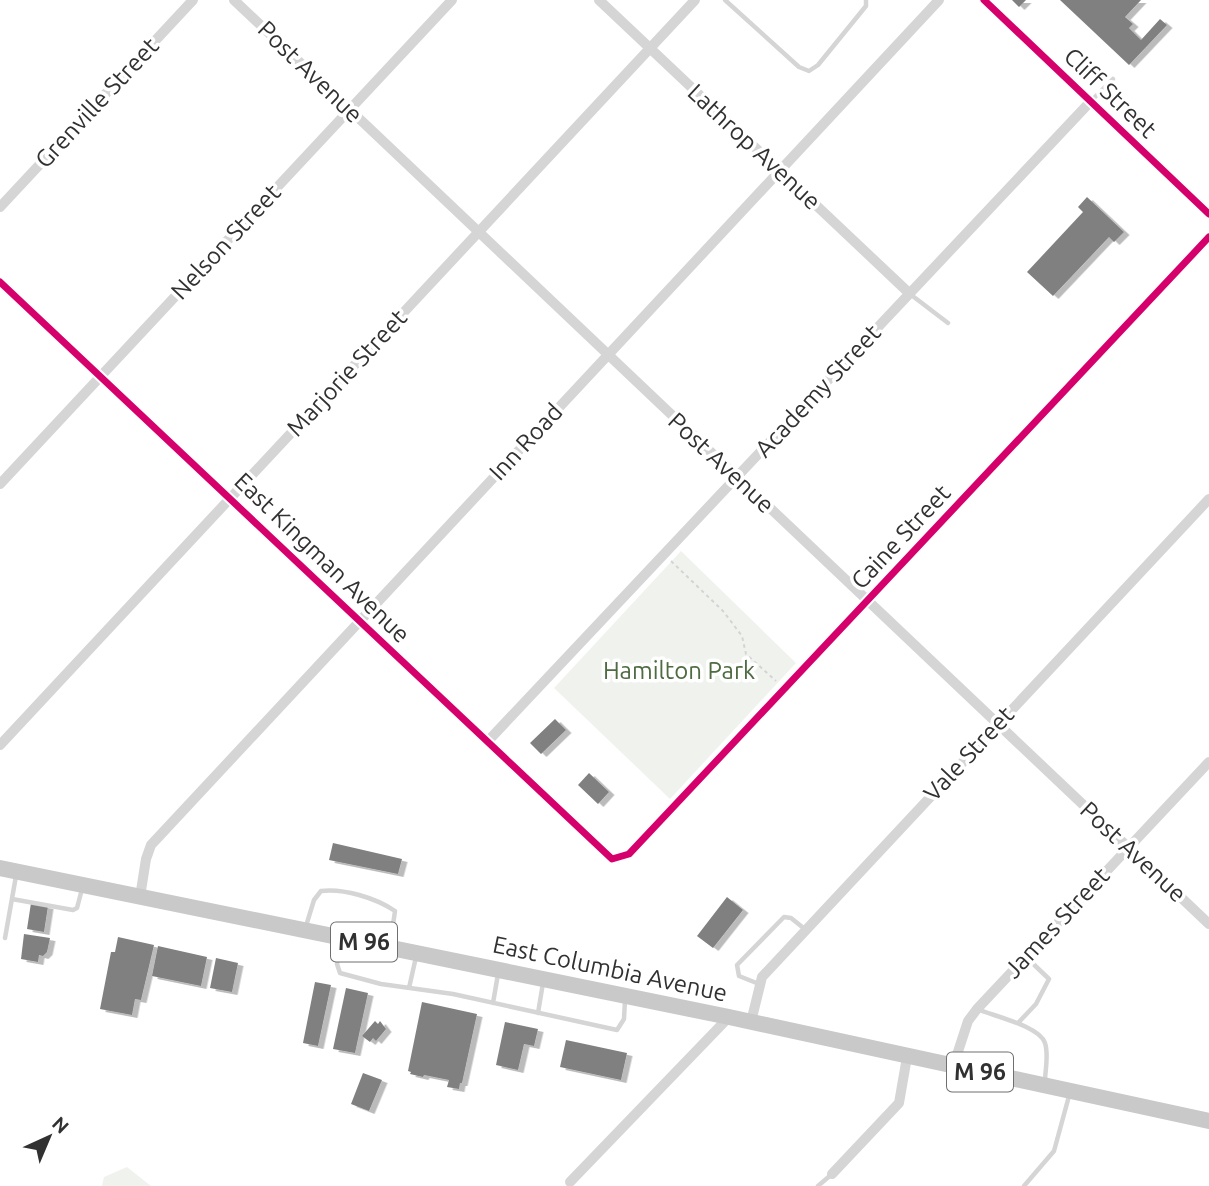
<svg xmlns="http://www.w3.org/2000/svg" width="1209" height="1186" viewBox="0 0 1209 1186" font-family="Ubuntu,sans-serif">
<defs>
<filter id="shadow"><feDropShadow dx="5.5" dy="3" stdDeviation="0" flood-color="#0004"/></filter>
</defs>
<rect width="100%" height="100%" fill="#fff"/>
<path fill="#f0f3ed" d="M681,551l115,112 -126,136 -116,-111z
M127,1167l24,19h-49l2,-9z"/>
<path fill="#808080" filter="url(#shadow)" d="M1012,0h14l-7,7z
M1060,0h81l-16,17 8,7 -4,4 12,12 19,-21 7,6 -38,40z
M1087,197l37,35 -10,10 -5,-5 -56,59 -26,-24 56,-60 -5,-5z
M555,719l11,11 -25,24 -11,-11z
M589,773l20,19 -11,12 -20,-19z
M333,843l69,16 -4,15 -69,-14z
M727,897l16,13 -30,38 -16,-12z
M31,903l17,3 -4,26 -17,-3z
M24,934l26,4 -3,14 -4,4 -4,-1 -1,7 -17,-3z
M118,937l36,8 -13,55 -6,-1 -3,16 -32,-6 11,-57h4z
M158,946l49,11 -6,29 -49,-10z
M216,958l22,5 -6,29 -22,-4z
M315,982l16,3 -13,61 -15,-3z
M346,988l22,5 -13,60 -22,-4z
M422,1002l55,12 -15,69h-2l-1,6 -12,-2 2,-7 -25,-5 -1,2 -13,-3 1,-2 -3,-1z
M375,1021l3,3 2,-3 6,8 -10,12 -3,-3 -3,4 -8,-6z
M505,1022l33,7 -4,17 -10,-2 -6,26 -22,-5z
M566,1040l61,13 -6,27 -61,-13z
M363,1073l19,7 -13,31 -18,-7z"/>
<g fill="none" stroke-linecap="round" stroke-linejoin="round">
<path stroke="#d4d4d4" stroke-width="2" stroke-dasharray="3.5 3.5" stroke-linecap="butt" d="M671,561l52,50 19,25 4,18 30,27"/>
<path stroke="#d5d5d5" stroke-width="4.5" d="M725,0l74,67 10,4 9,-6 48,-59v-6
M1091,101l22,-22
M910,294l38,29
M12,899l61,11 4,-2 5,-19
M306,926l8,-26 7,-9c22,-3 55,7 74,20l-5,35
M5,938l11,-62
M342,942l-5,22 3,9 41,11 72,10 164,36 7,-11 1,-19
M759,984l-20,-8 -2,-11 47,-48 7,1 15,12
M409,988l7,-31
M493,1003l5,-29
M977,1009c16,7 63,17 68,34 4,12 0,27 0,39
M538,1013l5,-30
M1018,1023l18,-19 13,-25 -23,-22
M818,1186l14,-12
M1024,1186l30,-35 15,-55"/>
<path stroke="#d5d5d5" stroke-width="10" d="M234,0l975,924
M599,0l310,293
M984,0l225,214
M0,207l193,-207
M0,282l612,577 17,-5 580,-617
M0,484l452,-484
M488,741l603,-640
M0,745l695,-745
M140,897l6,-38 5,-14 788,-845
M751,1022l11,-45 447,-478
M953,1067l15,-46 9,-12 232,-247
M832,1174l67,-71 8,-46
M570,1182l159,-165"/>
<path stroke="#c9c9c9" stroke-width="16" d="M0,868l729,149 480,104"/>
<g stroke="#fff" stroke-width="11">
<path id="cycleway" d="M984,0l225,214
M0,282l612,577 17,-5 580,-617"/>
</g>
<use href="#cycleway" stroke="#d6006c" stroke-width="7"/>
</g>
<g text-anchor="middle" stroke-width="7" stroke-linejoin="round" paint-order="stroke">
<g fill="#fff" stroke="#6f6f6f" stroke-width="2">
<rect x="331" y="922.5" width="66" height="39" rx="5"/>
<rect x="947" y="1052.5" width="66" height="39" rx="5"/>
</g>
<g font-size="23" font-weight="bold" fill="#313131">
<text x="364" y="950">M 96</text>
<text x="980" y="1080">M 96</text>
</g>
<g font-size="24" fill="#313131" stroke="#fff">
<text transform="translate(310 72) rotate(44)" y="8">Post Avenue</text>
<text transform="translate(1110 93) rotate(44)" y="8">Cliff Street</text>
<text transform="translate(97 103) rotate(-47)" y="8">Grenville Street</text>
<text transform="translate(754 147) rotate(43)" y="8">Lathrop Avenue</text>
<text transform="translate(226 242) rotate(-47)" y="8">Nelson Street</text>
<text transform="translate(347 373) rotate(-47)" y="8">Marjorie Street</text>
<text transform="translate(818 391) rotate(-47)" y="8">Academy Street</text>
<text transform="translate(526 442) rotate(-47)" y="8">Inn Road</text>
<text transform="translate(721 463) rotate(43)" y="8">Post Avenue</text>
<text transform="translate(901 537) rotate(-47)" y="8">Caine Street</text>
<text transform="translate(322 558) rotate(44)" y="8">East Kingman Avenue</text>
<text transform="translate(969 754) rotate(-47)" y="8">Vale Street</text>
<text transform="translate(1133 852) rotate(43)" y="8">Post Avenue</text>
<text transform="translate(1057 923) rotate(-47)" y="8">James Street</text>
<text transform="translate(610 969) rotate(12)" y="8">East Columbia Avenue</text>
</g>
<g font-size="24" fill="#4e6b41" stroke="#fff">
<text x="679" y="679">Hamilton Park</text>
</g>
</g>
<g transform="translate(49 1137) rotate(44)" stroke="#ffffff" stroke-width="5" paint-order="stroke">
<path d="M0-5L12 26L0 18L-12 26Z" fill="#313131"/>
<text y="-10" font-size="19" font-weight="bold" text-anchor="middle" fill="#313131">N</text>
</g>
</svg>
